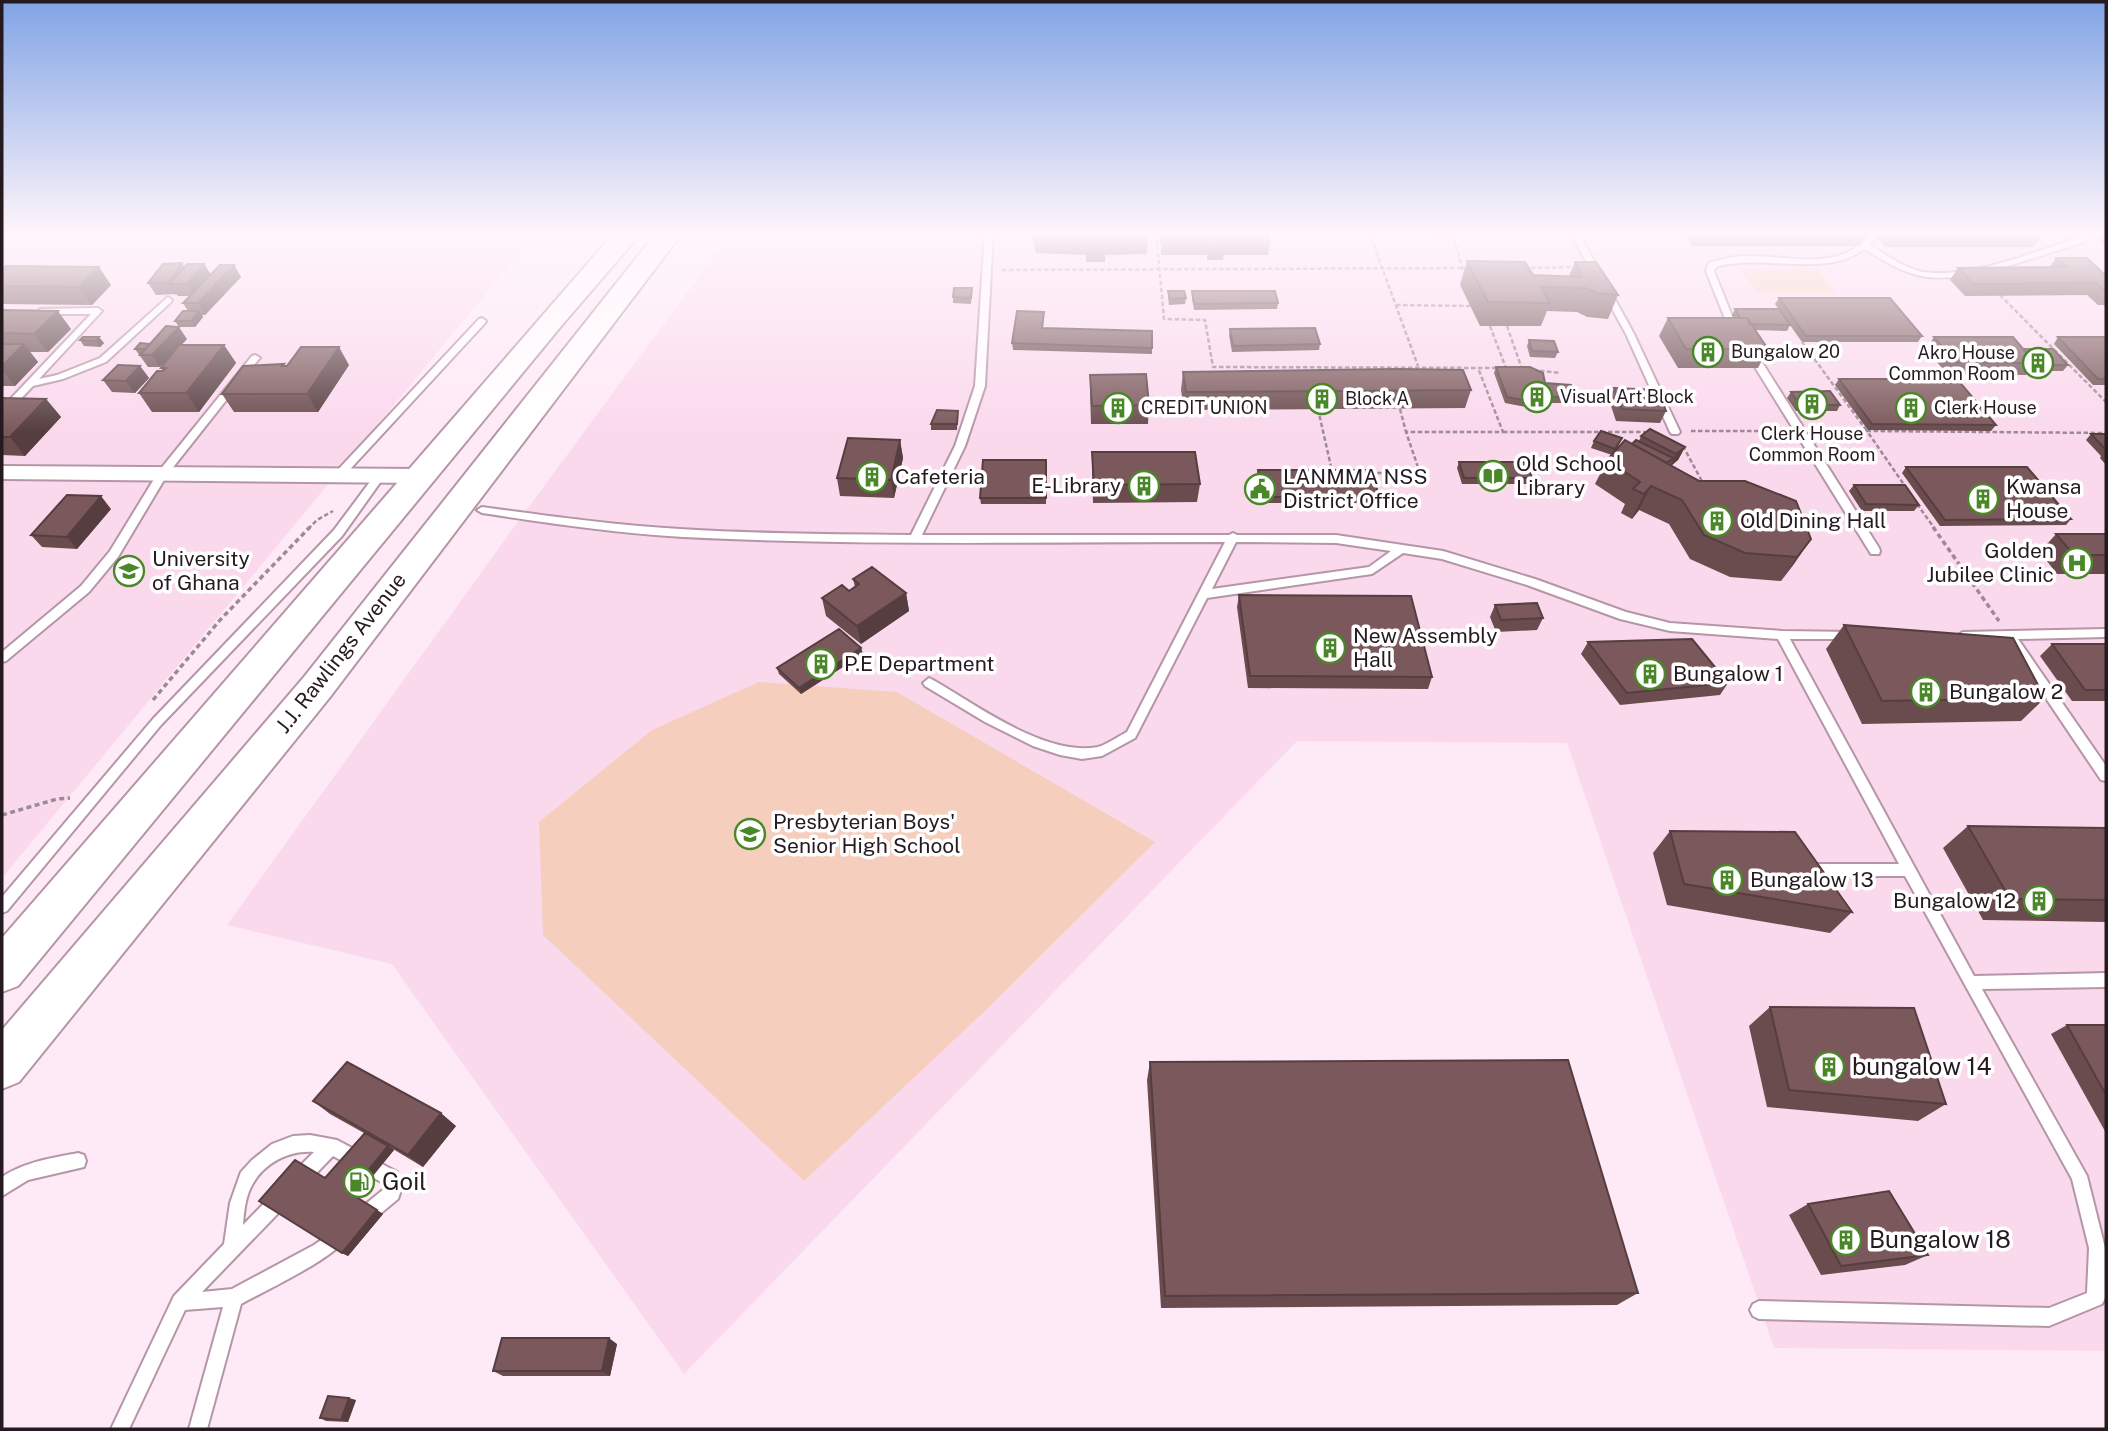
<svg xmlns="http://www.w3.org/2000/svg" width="2108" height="1431" viewBox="0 0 2108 1431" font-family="'Public Sans',sans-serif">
<rect width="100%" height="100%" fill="#fee9f6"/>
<path fill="#fad9ed" d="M2,232h535l-535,646z
M732,232h1374v1119l-332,-3 -207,-605 -270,-2 -613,633 -292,-410 -165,-39 295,-409z"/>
<path fill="#f6cebd" d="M1816,268l20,25h-78l-19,-24z
M759,682l138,10 258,150 -166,165 -185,174 -261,-246 -4,-113 113,-92z"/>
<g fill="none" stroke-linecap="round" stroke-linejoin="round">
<g stroke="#b595a8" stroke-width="4">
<path id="service" d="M985,232h8l-8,154 -20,60 -43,89h307l4,-2 4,2h99l107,16 92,28 91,33 44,11 112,8 72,1 2,3 -6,4h-60l184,337 132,-3v14l-124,2 105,187 18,72v50l-3,6 -53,22 -290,-7 -6,-3 -3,-6 3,-6 6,-3 290,7 38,-15 2,-45 -17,-69 -167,-303h-96l-5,-2 -2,-4 2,-4 5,-2h90l-121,-225 -108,-8 -50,-12 -93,-34 -85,-26 -39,-6 -31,21 -165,24 -72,140 -33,18 -20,3 -22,-4 -27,-9 -48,-24 -60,-36 -2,-3 6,-5 4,2c44,25 112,77 165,67 10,-3 19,-10 29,-15l98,-190c-181,0 -362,4 -542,-5 -67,-4 -135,-14 -201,-24l-5,-3 5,-3c66,9 131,18 198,22 76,5 154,5 231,6l44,-89 20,-60zM1236,542l100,1 55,8 -22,16 -157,22z
M1570,232h8l56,102 46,98 -2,2h-6l-2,-2 -44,-98z
M1874,232h9l-14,13c16,9 35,23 54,27 45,7 112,-20 155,-34l8,-5 7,2 -9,7c-44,13 -123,45 -167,33 -19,-5 -36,-16 -53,-26 -38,30 -102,4 -148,18l-2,4 18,45 9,14 -4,3 -3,-1 -10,-16 -18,-45 3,-8c13,-4 24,-7 38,-7 33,-1 72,11 103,-5 10,-5 15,-12 24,-19z
M168,297l4,3 -1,2 -65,60 -43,17 -30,7 -28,29 -3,1v-8l89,-94h-48l-4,-3 1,-2 58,-1 4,3 -63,68 18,-4 43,-17z
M482,318l4,3 -1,2 -143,155h-8v-4l145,-155z
M1750,348l5,3 124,197 1,3 -1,3h-8l-126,-203z
M255,355l5,3 -2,2 -91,115 -49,82 -29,35 -83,69 -4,1v-10l79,-66 29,-35 49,-80 93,-115z
M379,474l5,3 -42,59 -181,189 -154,186 -5,2v-16l151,-178 181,-189 41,-55z
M2106,629v8l-88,2 88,127v15l-5,-1 -95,-141 -43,1 -6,-4 6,-4z
M310,1135l27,5 60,32 3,21 -2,6 -29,24 -6,2 -6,-2 -2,-6 2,-6 27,-22 -1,-6 -50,-27 -29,30 -6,2 -6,-2 -2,-6 2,-6 22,-22c-25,-2 -51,11 -63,35 -6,12 -7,26 -8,38l32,-33 6,-2 6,2 2,6 -2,6 -85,88 30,-3 82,-44 26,-18 6,2 2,6c-8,21 -84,56 -107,69l-34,125h-18l34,-122 -38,3 -56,119h-18l63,-133 50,-52 6,-41 11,-31 11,-12 20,-16 21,-8z
M78,1153l6,2 2,6 -2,6 -56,13 -26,16v-19c22,-15 50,-19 76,-24z"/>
</g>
<g stroke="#b595a8" stroke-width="4">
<path id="minor" d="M2,466l418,3 7,2 3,5 -3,5 -7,2 -418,-4z"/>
</g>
<g stroke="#b595a8" stroke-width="4">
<path id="trunk" d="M615,232h27l-80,93 -544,661 -16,6v-54z
M657,232h26l-353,465 -311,385 -17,7v-59l302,-353z"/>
</g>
<path stroke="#9c8b96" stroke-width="2.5" stroke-dasharray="4.5 2.5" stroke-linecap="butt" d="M1156,232l8,87 41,1 8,47 284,1
M1369,232l49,134
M1452,232l13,45
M1524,268l52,-1
M1002,270l465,-2
M2000,295l106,107
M1396,305l74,1
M1490,326l16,42
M1507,326l15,43
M1802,342l65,89
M1533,370l28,3
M1318,409l14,62
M1400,409l6,23
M1691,431h93
M1817,431h50
M1503,432h148
M1683,446l21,39
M1370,473h50l-14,-41h97l-25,-64
M1907,489l-40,-58 239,2
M1917,504l18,25
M308,529l9,-9 16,-9"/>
<path stroke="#9c8b96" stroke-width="3.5" stroke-dasharray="5 3.5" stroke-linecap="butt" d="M1933,527l66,94
M153,700l67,-80 90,-93
M2,815l55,-16 13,-1"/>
<use href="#service" fill="#fff" fill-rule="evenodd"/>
<use href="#minor" fill="#fff" fill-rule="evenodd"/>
<use href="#trunk" fill="#fff" fill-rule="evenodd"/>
</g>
<path fill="#6a4c4e" d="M1033,232h115l-1,22 -42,1v7h-19v-7l-50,-2 -3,-13z
M1161,232l109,11 -2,12h-44l-1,5h-16v-5h-46z
M1428,232h19l-1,4 -17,-1z
M1686,232h182l-8,14h-167l-8,-11z
M1876,232h168l-11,15h-148l-11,-12z
M2102,232h4v15l-9,-9z
M2056,258l50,18v29h-8l-11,-10 -122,1 -15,-16 8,-12 92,-1z
M1467,261l66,14 36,1 6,-14 43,33 -10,24 -21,-2 -10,-5 -30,-1 -6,15h-61l-20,-41z
M234,265l7,12 -36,38h-3l1,2 -8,10h-16l-4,-6 13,-10 -5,-8 6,-7h-11l-2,-2 -20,1 -8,-12 37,-16 26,7z
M2,270l109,15 -19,20 -90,-1z
M1168,291l18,7 -1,6 -16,1 -1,-8z
M1192,291l86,12 -1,6 -83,1 -2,-13z
M972,294l-1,10 -18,-1v-6z
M1779,298l143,38 -4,6h-116l-27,-38z
M1735,309l55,16 -3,6 -32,-1 13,19 -10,19h-80l-19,-32 9,-18h65l-1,-3z
M2,310l69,19 -23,23h-18l8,10 -23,24h-13z
M1044,312l-1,16 109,3v23l-139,-4 -1,-7z
M1230,329l90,15 -1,6 -87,2 -3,-17z
M83,337l21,6 -4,4 -16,-1 -4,-6z
M1934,337l89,12 45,16 -5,6h-34l-3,4 -79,-1 -21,-25z
M2058,337h48v48h-13l-39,-41z
M187,339l-6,6h43l12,18 -37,49h-47l-13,-19 24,-22 -2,-3 6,-8 -7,7h-12l-13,-18 15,-5z
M1529,340l29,12 -3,6 -25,-1 -3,-11z
M284,364l1,2 64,-1 -31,47h-84l-12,-18z
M140,366l9,12 -14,15 -23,-1 -9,-12z
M1496,367l49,16 31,14 -2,6h-35l-2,6 -32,-6 -11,-30z
M1183,372l288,18 -6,18 -281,2 -3,-20z
M1090,375l59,30 -1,19h-57l-1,-31z
M1839,379l157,46 -5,6 -123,-1 -33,-45z
M1614,388l52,23 -6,12 -44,-2 -7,-21z
M1791,392l49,13 -3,6h-41l-9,-13z
M2,398l44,1 15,18 -36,39 -23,-1z
M958,411l-1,19h-26v-6z
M2091,434h15v31l-6,-7 1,-2 -15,-16z
M1641,436l44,11 -7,13 -7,5 140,74 -30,42 -51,-4 -40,-18 -21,-35 -30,-14 -7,9 -11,-6 4,-9 -30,-20 12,-24 5,-5 -21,-7 3,-7 25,3 -6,10 26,-13z
M900,440l3,18 -9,40 -54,-2 -3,-18z
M1092,452l108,32 -3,18 -104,1 -1,-33z
M1046,460v44h-65l-1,-6z
M1459,462l73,16 -2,6h-68l-5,-16z
M1906,467l165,52 -5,6 -126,1 -38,-53z
M1258,470l121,27 -2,6h-115l-5,-27z
M1854,485l65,20 -5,6h-52l-13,-20z
M111,509l-34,40 -35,-2 -11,-12z
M2056,534h50v40h-49l-17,-22z
M853,579l53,14 3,18 -48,33 -35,-28 -4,-18 27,-7 6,-4z
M1239,595l193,82 -4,12 -180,-1 -11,-81z
M1495,605l48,13 -6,12 -41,2 -6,-15z
M1844,625l201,73 -24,23 -159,3 -36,-75z
M1588,642l140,41 -8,12 -100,10 -39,-51z
M2052,644h54v57h-34l-32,-45z
M861,648l2,6 -62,40 -22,-20 -2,-6z
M1968,826l138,2v94l-123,-2 -40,-72z
M1670,831l182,81 -22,21 -163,-28 -14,-52z
M1770,1007l176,97 -28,17 -151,-14 -18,-81z
M2067,1025h39v108l-55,-99z
M1150,1062l488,231 -21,12 -456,3 -14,-228z
M313,1101l143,25 -33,41 -30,-18 1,1 -38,47 27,17 -35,42 -6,-3 -17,-75 39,-45 -34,-19z
M1808,1204l120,51 -23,10 -84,10 -32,-60z
M617,1344l-7,32h-107l-10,-5z
M356,1400l-8,22 -22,-1 -6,-3z"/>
<path fill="#563e40" d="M182,263l8,12 -20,9 6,10 -1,1 -7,-12z
M204,264l8,12 -17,20 -8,-12z
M234,265l7,12 -36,38 -7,-12z
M99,267l12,18 -19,20 -13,-18z
M58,311l13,18 -23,23 -14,-18z
M199,311l4,6 -8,10 -4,-6z
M179,327l8,12 -27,28 -8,-12z
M99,337l5,6 -4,4 -4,-6z
M24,344l14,18 -23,24 -13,-16v-4z
M224,345l12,18 -37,49 -13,-19z
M339,347l10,18 -31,47 -11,-18z
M140,366l9,12 -14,15 -9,-12z
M46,399l15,18 -36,39 -15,-19z
M900,440l3,18 -9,40 -3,-18z
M1685,447l-7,13 -8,7 6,-13z
M1651,486l-12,24 -7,9 12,-25z
M101,496l10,13 -34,40 -10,-12z
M1811,539l-17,25 -13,17 16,-24z
M906,593l3,18 -48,33 -4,-18z
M861,648l2,6 -62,40 -2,-6z
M441,1113l15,13 -33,41 -15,-12z
M388,1146l6,4 -39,47 -5,-4z
M377,1210l6,4 -35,42 -6,-3z
M609,1338l8,6 -7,32 -8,-5z
M349,1398l7,2 -8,22 -7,-2z"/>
<path fill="#7b585b" stroke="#563e40" stroke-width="2" d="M1035,232h113v4l-42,2v6h-20v-7l-50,-1z
M1161,232h106l3,11h-47l1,5 -15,1 -1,-6h-47z
M2056,258h31l19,18v16l-10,-9 -123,1 -15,-16 108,-1z
M1467,261l58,1 8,13 49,2 -7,-15h21l22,33 -21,-2 -11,-5 -45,-1 9,16 -62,-1z
M182,263l-14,20h-20l15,-19z
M187,264h17l-17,20h-17z
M220,265h14l-36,38h-15z
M6,266l93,1 -20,20 -77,-1v-16z
M954,288h18l-1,10 -18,-1z
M1168,291h16l2,7 -16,1z
M1192,291h83l3,12 -84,1z
M1779,298h111l32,38h-116z
M1735,309h44l11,16 -40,-1 -3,-6h-7z
M2,310l56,1 -24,23 -32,-1z
M183,311h16l-8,10h-16z
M1017,311l27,1 -2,16 110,3v17l-140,-5z
M1668,318h79l21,31h-82z
M166,326l13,1 -27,28h-12z
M1315,328l5,16 -87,2 -3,-17z
M83,337h16l-3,4 -16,-1z
M1934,337h79l22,26 -80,-1z
M2058,337h48v42h-8z
M1529,340l25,1 4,11 -26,-1z
M140,343l10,1 -5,5h-10z
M2,344h22l-22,22z
M179,345h45l-38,48h-47l18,-22h6l3,-3h-5z
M301,347h38l-32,47h-85l21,-28 41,-2 -2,2h5z
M2023,349h30l15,16h-34l1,-2z
M118,365l22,1 -14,15 -23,-1z
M1496,367h34l13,6 2,10 26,2 5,12h-39l2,6 -32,-6z
M1398,369l65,1 8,20 -285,2 -3,-20z
M1146,374l3,31 -57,1 -2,-31z
M1839,379h118l39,46 -124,-1z
M1614,388l44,2 8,21 -44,-2z
M1830,391l10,14h-40l-9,-13z
M2,398l44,1 -36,38h-8z
M937,410l21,1 -1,13h-26z
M1650,429l35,18 -9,7 -35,-18z
M1601,431l21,7 -7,11 -21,-8z
M2091,434h15v16z
M848,438l52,2 -9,40 -54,-2z
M1625,440l74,41h46l51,20 15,38 -14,18 -52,-4 -41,-18 -22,-35 -31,-14 -7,8 -11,-5 7,-7 -33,-22z
M1636,440l37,18 -6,5 -35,-19z
M1092,452h103l5,32 -106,1z
M983,460h63v38h-66z
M1459,462h67l6,16h-68z
M1906,467h121l44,52 -126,1z
M1258,470h114l7,27h-116z
M1854,485h51l14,20 -53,-1z
M67,495l34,1 -34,41 -36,-2z
M2056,534h50v21h-32z
M872,567l34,26 -49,33 -35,-28 20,-13 7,6 10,-7 -6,-5z
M1239,595l172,1 21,81 -182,-1z
M1537,603l6,15 -42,2 -6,-15z
M1844,625l169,13 32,60 -163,3z
M839,629l22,19 -62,40 -22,-20z
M1692,639l36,44 -101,10 -39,-51z
M2052,644h54v46h-21z
M1968,826l138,2v72l-96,-1z
M1670,831l125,1 57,80 -168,-28z
M1770,1007l144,1 32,96 -157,-14z
M2067,1025h39v70z
M1568,1060l70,233 -473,3 -15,-234z
M347,1062l94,51 -33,42 -95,-54z
M365,1133l23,13 -38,47 27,17 -35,43 -83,-52 36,-41 30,18z
M1889,1191l39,64 -87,11 -33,-62z
M502,1338h107l-7,33h-109z
M328,1396l21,2 -8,22 -21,-2z"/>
<linearGradient id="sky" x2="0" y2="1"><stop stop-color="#81a4e5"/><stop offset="0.54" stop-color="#fff5fb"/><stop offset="1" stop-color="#fff5fb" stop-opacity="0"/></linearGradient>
<rect width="2108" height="432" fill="url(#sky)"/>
<defs>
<g id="building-ring" transform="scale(1.575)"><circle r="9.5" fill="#fff" stroke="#498728" stroke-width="1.5"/><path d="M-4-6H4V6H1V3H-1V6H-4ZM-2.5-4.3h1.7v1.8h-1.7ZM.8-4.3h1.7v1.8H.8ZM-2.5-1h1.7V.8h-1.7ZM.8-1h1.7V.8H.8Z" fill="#498728"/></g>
<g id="library-ring" transform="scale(1.575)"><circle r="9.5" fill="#fff" stroke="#498728" stroke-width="1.5"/><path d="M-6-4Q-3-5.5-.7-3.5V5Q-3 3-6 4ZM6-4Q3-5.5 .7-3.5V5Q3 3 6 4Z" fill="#498728"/></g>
<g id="civic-ring" transform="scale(1.575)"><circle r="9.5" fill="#fff" stroke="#498728" stroke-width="1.5"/><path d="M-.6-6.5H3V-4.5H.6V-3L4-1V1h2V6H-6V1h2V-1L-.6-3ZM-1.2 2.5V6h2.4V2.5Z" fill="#498728"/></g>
<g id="hospital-ring" transform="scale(1.575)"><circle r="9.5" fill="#fff" stroke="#498728" stroke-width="1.5"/><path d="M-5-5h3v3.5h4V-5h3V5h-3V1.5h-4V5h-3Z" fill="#498728"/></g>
<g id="university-ring" transform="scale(1.575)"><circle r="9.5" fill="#fff" stroke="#498728" stroke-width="1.5"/><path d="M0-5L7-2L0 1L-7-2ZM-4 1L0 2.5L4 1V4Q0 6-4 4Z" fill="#498728"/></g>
<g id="school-ring" transform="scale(1.575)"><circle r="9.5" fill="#fff" stroke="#498728" stroke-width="1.5"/><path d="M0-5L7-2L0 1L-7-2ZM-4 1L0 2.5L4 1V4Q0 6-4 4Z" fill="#498728"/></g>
<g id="fuel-ring" transform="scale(1.575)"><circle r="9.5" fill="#fff" stroke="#498728" stroke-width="1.5"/><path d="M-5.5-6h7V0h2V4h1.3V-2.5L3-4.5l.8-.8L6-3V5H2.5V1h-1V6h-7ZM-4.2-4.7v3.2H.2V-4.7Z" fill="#498728"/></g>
</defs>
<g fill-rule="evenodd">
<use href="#building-ring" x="1708" y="352"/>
<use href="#building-ring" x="2038" y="363"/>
<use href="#building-ring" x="1537" y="397"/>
<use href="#building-ring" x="1322" y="399"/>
<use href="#building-ring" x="1812" y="404"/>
<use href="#building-ring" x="1118" y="408"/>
<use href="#building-ring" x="1911" y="408"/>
<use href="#library-ring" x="1493" y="476"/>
<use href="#building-ring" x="872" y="477"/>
<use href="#building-ring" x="1144" y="486"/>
<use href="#civic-ring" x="1260" y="489"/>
<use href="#building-ring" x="1983" y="499"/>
<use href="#building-ring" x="1717" y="521"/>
<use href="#hospital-ring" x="2077" y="563"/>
<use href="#university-ring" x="129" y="571"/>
<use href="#building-ring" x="1330" y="648"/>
<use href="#building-ring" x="821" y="664"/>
<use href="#building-ring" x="1650" y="674"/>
<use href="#building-ring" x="1926" y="692"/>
<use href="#school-ring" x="750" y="834"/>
<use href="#building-ring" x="1727" y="880"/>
<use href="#building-ring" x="2039" y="901"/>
<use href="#building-ring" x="1829" y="1067"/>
<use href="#fuel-ring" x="359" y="1182"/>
<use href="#building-ring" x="1846" y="1240"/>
</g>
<g text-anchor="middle" stroke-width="7" stroke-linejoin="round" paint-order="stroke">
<g font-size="18" fill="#261a21" stroke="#fff" text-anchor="start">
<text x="1731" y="358">Bungalow 20</text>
<text x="2015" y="359" text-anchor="end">Akro House<tspan x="2015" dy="21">Common Room</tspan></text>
<text x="1560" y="403">Visual Art Block</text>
<text x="1345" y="405">Block A</text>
<text x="1141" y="414">CREDIT UNION</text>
<text x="1934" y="414">Clerk House</text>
<text x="1812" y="440" text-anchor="middle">Clerk House<tspan x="1812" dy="21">Common Room</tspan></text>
</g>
<g font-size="21" fill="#261a21" stroke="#fff" text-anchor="start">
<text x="1516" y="471">Old School<tspan x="1516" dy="24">Library</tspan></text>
<text x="895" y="484">Cafeteria</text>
<text x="1283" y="484">LANMMA NSS<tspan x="1283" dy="24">District Office</tspan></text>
<text x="1121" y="493" text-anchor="end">E-Library</text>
<text x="2006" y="494">Kwansa<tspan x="2006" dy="24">House</tspan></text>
<text x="1740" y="528">Old Dining Hall</text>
<text x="2054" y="558" text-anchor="end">Golden<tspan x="2054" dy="24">Jubilee Clinic</tspan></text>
<text x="152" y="566">University<tspan x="152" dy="24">of Ghana</tspan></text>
<text x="1353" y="643">New Assembly<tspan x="1353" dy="24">Hall</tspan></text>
<text x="844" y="671">P.E Department</text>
<text x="1673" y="681">Bungalow 1</text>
<text x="1949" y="699">Bungalow 2</text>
<text x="773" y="829">Presbyterian Boys'<tspan x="773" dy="24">Senior High School</tspan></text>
<text x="1750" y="887">Bungalow 13</text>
<text x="2016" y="908" text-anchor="end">Bungalow 12</text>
</g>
<g font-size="21" fill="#261a21" stroke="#fff">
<text transform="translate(341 653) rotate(-52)" y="7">J.J. Rawlings Avenue</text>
</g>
<g font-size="24" fill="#261a21" stroke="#fff" text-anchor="start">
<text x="1852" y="1075">bungalow 14</text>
<text x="382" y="1190">Goil</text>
<text x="1869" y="1248">Bungalow 18</text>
</g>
</g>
<rect width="2108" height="1431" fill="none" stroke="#261a21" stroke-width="7"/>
</svg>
